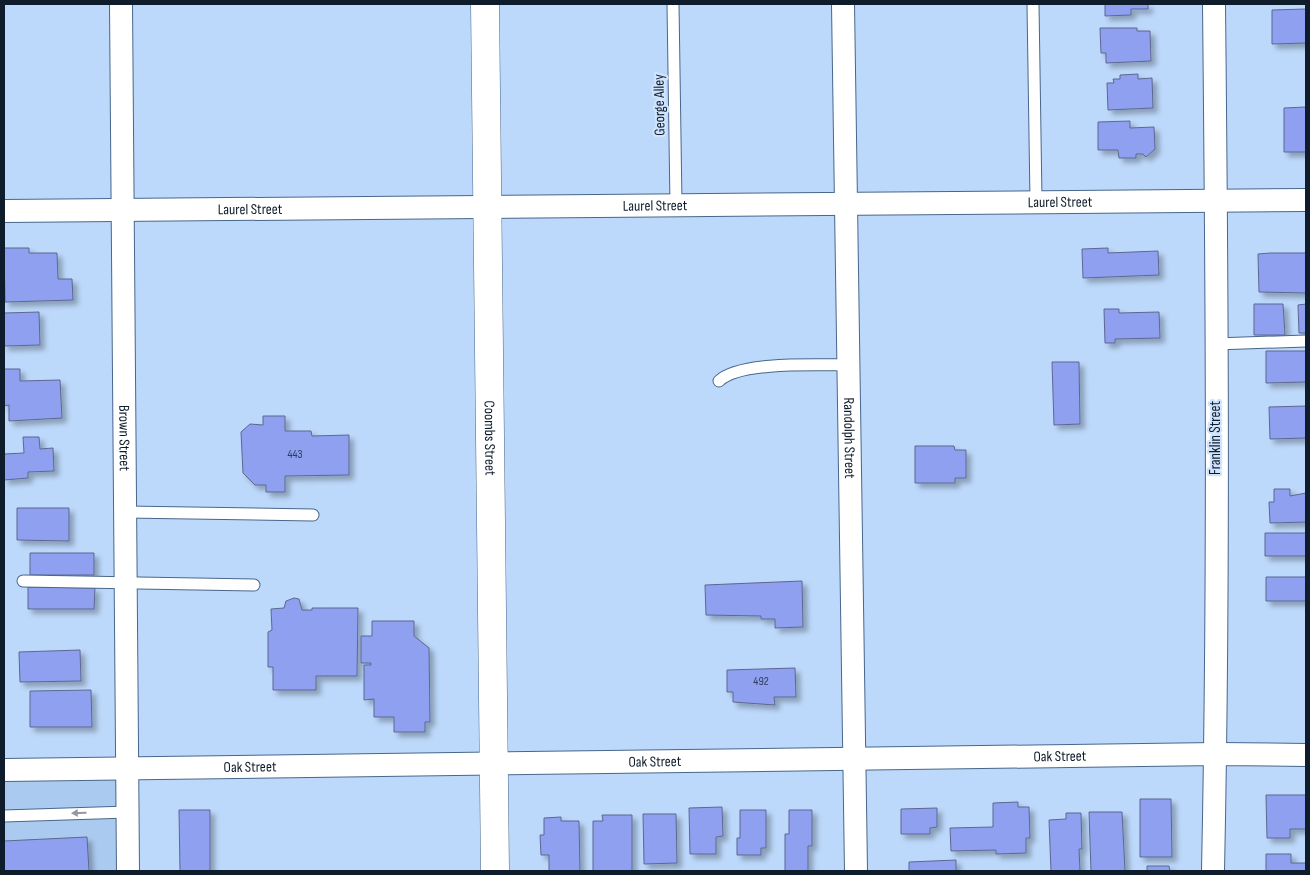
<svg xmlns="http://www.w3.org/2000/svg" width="1310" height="875" viewBox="0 0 1310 875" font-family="'Sofia Sans Condensed',sans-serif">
<defs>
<filter id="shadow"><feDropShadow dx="4.5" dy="4.5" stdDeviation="2.5" flood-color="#0004"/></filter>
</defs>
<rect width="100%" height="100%" fill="#bcd8fa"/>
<path fill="#abcaef" d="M128,768v103h-124v-101z"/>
<path fill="#8ea0ef" stroke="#5d6792" filter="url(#shadow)" d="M1105,4h43v5h-17v6l-26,1z
M1306,9v34l-34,1v-34z
M1100,28h37v3h13l1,30 -45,2v-10h-5z
M1138,74v5l14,-1 1,30 -45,2 -1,-27h7l-1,-4h7v-4z
M1306,107v45h-22v-44z
M1130,121v7l24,-1 1,22 -9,8 -3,-3h-7v4h-17l-1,-8h-20v-28z
M4,248h25v5h28l1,26h14l1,21 -68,2z
M1108,248v5l50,-2 1,24 -76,3 -1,-29z
M1270,253h36v40l-47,-1 -1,-38z
M1254,304h29l2,31h-31z
M1306,304v29h-7l-1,-28z
M1104,309h15v4l40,-1 1,26 -45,1v4h-10z
M39,312l1,33 -36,1v-33z
M1266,351h40v31l-40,1z
M1052,362h27l1,62 -26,1z
M4,369h16v12l40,-1 2,38 -53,3v-16l-5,1z
M1306,406v32l-36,1 -1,-32z
M263,416h22v15h26l1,5 37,-1v40l-64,1v16h-19v-7h-11l-12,-12 -2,-41 9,-8 13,1z
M23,437h16l1,12 13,-1 1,23 -26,1v6l-24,2v-26l20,-1z
M915,446h39l1,4h11v28h-11v5h-40z
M1274,489h16v7l16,-3v29l-36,1 -1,-21h5z
M17,508h52v33l-52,-1z
M1265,533h41v23h-41z
M30,553h64v22h-64z
M1266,577h40v24h-40z
M802,581l1,46 -28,1v-9h-14v-3l-55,-1 -1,-30z
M28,587l67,1 -1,21h-66z
M294,598l5,1 3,11h10v-2h46l-1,68h-41v14h-43v-23h-5v-35l4,-2 -1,-21 13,-1 2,-7z
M372,621h42v15l15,12 1,74h-5v10h-31v-15h-20v-18l-10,1v-35h7v-2h-10v-27h11z
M80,650l1,31 -61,1 -1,-30z
M795,668l1,29h-22l1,8 -42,-3v-10h-6v-22z
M91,690l1,37h-62v-36z
M1266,795h40v34h-16v9h-23z
M1140,799h31l1,58h-32z
M1018,802v5h11l1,31h-4v15l-30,1v-4l-45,1 -1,-23 43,-1v-24z
M722,807l1,29 -7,1v17h-26l-1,-46z
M937,808v19l-7,1v6h-29v-25z
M179,810h31v61h-30z
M740,810h26v38h-5v7h-24v-17h3z
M789,810h23v36h-4v25h-23v-37h4z
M1089,812h33l3,59h-34z
M1066,813h15l1,36h-3l1,22h-29l-2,-51 17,-1z
M643,814h33l1,49 -33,1z
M602,815h30v56h-39v-50h10z
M561,817v4h18l1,50h-31v-16h-8l-1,-20h4v-17z
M87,837l2,34h-85v-30z
M1266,854h25v9h15v8h-40z
M956,860v11h-47v-9z
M1147,866h22l1,5h-23z"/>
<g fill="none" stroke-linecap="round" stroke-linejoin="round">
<g stroke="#48678c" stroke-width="13">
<path id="service" d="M673,4l3,201
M1033,4l3,197
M1215,344l91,-3
M719,381c20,-20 99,-16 129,-16
M126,512l187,3
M23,581l231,4
M4,816l124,-4"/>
</g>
<g stroke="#48678c" stroke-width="24">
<g id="minor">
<path id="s1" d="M121,4l7,867"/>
<path id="s2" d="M843,4l13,867"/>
<path id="s3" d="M4,211c434,-3 868,-8 1302,-11"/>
<path id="s4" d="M4,770l1212,-16 90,1"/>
<path d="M1213,871c6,-289 4,-578 1,-867"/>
</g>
</g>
<g stroke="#48678c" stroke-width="29">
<g id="tertiary">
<path id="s5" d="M485,4l10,867"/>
</g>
</g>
<use href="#service" stroke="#fff" stroke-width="11"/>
<use href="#minor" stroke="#fff" stroke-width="22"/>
<use href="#tertiary" stroke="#fff" stroke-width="28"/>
</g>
<defs><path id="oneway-solid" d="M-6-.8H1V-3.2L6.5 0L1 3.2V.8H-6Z" transform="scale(1.25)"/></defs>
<use fill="#9399a0" href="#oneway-solid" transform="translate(79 813) rotate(178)"/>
<g text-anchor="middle" stroke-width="4.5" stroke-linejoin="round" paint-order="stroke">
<g font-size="12" fill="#2f3d5c">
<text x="295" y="458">443</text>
<text x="761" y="685">492</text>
</g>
<g font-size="15" fill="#0f1c2b" stroke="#d0e4fe">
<text transform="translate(659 105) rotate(-91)" y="5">George Alley</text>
<text dy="5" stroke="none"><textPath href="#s3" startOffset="1056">Laurel Street</textPath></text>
<text dy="5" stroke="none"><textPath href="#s3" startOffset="651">Laurel Street</textPath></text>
<text dy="5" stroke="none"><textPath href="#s3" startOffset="246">Laurel Street</textPath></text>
<text dy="5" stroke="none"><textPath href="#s1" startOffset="434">Brown Street</textPath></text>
<text dy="5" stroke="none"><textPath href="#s5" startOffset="434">Coombs Street</textPath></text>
<text dy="5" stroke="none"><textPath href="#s2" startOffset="434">Randolph Street</textPath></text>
<text transform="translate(1215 438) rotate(-90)" y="5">Franklin Street</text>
<text dy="5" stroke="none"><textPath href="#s4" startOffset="1056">Oak Street</textPath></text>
<text dy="5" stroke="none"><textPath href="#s4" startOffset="651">Oak Street</textPath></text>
<text dy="5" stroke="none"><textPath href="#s4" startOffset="246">Oak Street</textPath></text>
</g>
</g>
<rect width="1310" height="875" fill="none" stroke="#0f1c2b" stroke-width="10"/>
</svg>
